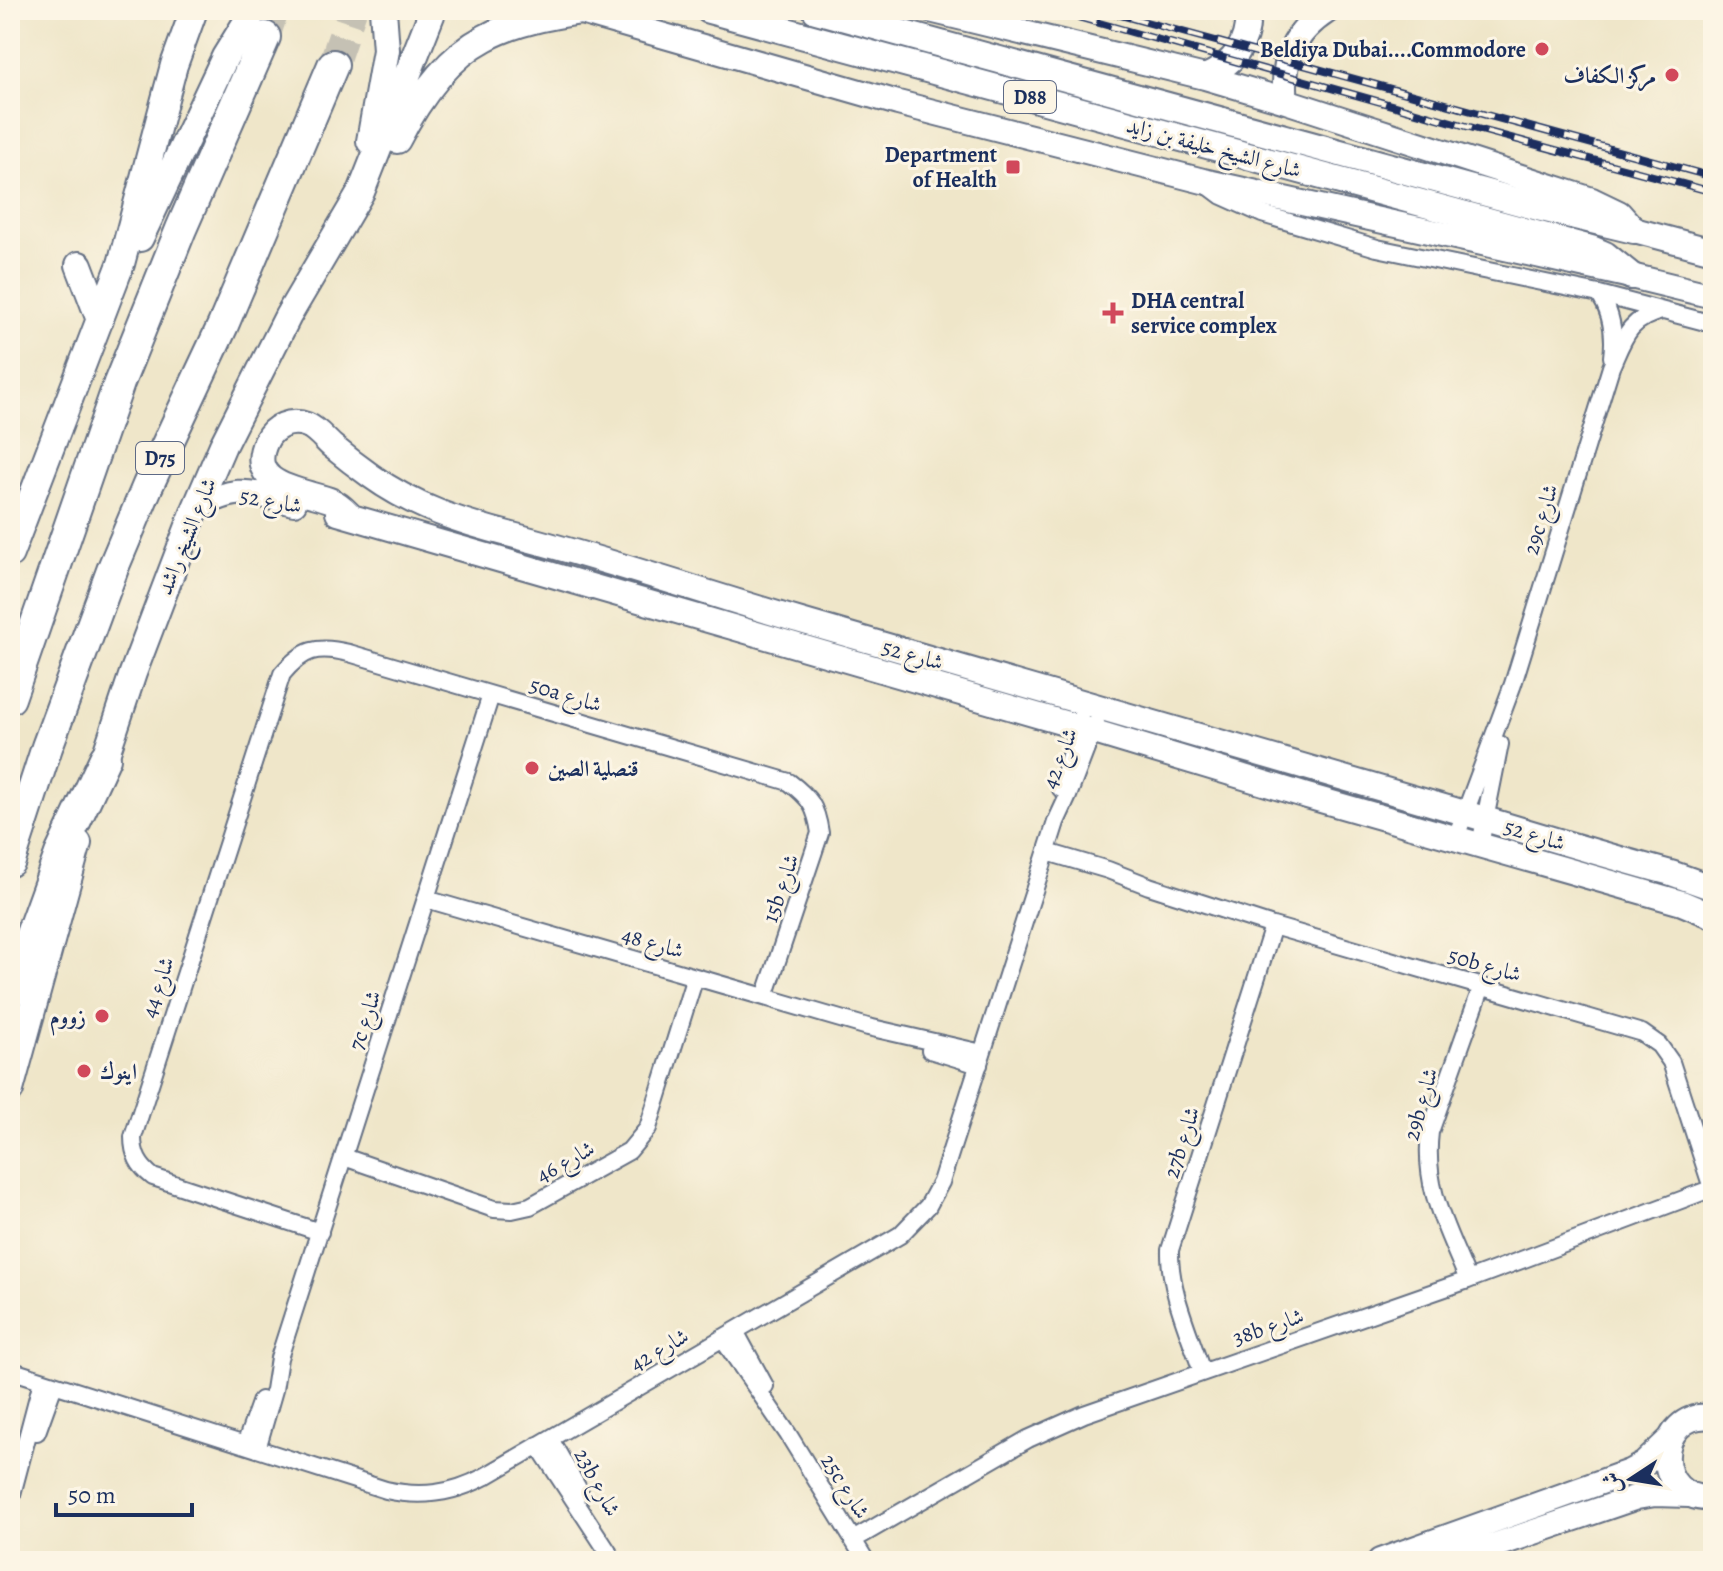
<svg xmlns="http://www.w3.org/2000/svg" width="1723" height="1571" viewBox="0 0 1723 1571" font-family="Alegreya,Amiri,serif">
<rect width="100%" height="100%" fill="#fcf5e5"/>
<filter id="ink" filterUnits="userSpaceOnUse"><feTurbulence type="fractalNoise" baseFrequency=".0125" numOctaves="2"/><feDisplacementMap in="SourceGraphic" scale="16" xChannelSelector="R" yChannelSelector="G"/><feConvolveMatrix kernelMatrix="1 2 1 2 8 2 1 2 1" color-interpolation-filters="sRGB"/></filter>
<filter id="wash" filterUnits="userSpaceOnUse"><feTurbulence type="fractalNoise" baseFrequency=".006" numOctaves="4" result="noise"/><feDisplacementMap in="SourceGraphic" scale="32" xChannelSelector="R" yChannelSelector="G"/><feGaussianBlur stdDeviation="1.8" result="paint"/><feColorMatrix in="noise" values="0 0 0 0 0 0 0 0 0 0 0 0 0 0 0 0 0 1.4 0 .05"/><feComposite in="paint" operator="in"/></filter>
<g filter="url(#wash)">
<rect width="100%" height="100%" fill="#efe6c9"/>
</g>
<g filter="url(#ink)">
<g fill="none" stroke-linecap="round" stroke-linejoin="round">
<path stroke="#c5c1b4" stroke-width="30" stroke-dasharray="30 15" stroke-linecap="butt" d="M265,37l9,-27
M333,65l19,-55"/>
<g stroke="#656f83" stroke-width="20">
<path id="street" d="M1210,187l12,9 40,18 115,34 222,46 114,30
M1599,294c13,19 16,40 13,63
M1061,789l19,-71
M1456,837l57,-153 98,-317c13,-29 17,-48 51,-56
M1480,845l20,-101
M1047,852l61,18 41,16 124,40 369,107 17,12 12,17 41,126
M426,899l442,128 114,26
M930,1050l49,15
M344,1157l150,52 18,1 18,-4 99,-55 19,-23 47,-151
M320,1232l-167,-55c-14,-11 -20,-22 -20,-40l149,-463c21,-25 35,-29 67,-21l440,129c21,16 27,24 31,51l-55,164
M1468,1280c-21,-52 -45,-91 -38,-148l52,-146
M735,1331l30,55
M722,1338l66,96 78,127
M10,1370l376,120c35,8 66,4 98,-13l416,-242 28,-29 13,-24 115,-360 12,-26 28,-73
M1202,1372c-12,-38 -33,-81 -32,-122l103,-324
M37,1432l17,-47
M550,1439l30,53
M245,1445l16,-45
M538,1445l76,116
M257,1449l17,-59 5,-32 212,-663
M10,1502l32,-121
M853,1540l175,-101 56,-25 384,-134 245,-92"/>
</g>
<g stroke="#656f83" stroke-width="28">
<path id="secondary" d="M574,10l324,93 305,78 428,95 82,20
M930,10l275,67 81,24 306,99 27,13 15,17 79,21
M1205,77c29,-13 45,-34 42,-67
M1286,101c-5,-40 7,-68 41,-90
M195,510c42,-26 53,-18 99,-7
M338,513l740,214 229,69 375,107 31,13
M351,516c-6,-6 -11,-12 -19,-15 -26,-11 -88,-13 -66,-60 7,-15 25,-22 41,-16 10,4 17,14 25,21 12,10 25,20 39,30 43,31 90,46 141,59 98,25 193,58 289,86 215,62 429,125 643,186 76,22 151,46 227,66l42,15
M1713,1417c-60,-8 -63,86 0,81
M1380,1561l249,-89 15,-8 25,-24
M1449,1561l188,-64 18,-3 34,1"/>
</g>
<g stroke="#656f83" stroke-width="30">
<path id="primary" d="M709,10l882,239 14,6 26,21
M816,10l722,197 96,23
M397,140c20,-39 48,-81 88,-102 29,-16 64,-22 96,-27
M370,141l16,-91 -3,-40
M140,238l85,-181 29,-47
M79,265l21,55
M10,554l111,-290 53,-199 20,-55
M99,775l34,-102 62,-163 28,-65 65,-129 73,-124 72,-182
M10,1090l68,-247"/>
</g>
<g stroke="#656f83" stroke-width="34">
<path id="highway" d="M10,698l109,-315 62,-154 84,-192
M10,861l37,-114 66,-179 35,-83 75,-160 110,-260
M10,992l50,-138 45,-96"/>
</g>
<use href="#street" stroke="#fff" stroke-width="16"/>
<use href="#secondary" stroke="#fff" stroke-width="24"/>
<use href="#primary" stroke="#fff" stroke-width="26"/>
<use href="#highway" stroke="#fff" stroke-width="30"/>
<g stroke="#1b2f5e" stroke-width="8">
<path id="rail" d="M1053,10l413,116 247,66
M1102,10l611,167"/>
</g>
<use href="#rail" stroke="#fcf5e5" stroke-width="5" stroke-dasharray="15" stroke-linecap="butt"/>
</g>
</g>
<g fill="#d1495b" stroke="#fcf5e5" stroke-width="3">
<circle cx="1542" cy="49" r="8"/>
<circle cx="1672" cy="75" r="8"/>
<rect x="1005" y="159" width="16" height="16" rx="4"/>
<path d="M1109 301h8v8h8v8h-8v8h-8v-8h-8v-8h8z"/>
<circle cx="532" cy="768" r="8"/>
<circle cx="102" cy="1016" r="8"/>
<circle cx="84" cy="1071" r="8"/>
</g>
<g text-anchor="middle" stroke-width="6" stroke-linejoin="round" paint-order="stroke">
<g fill="#fcf5e5" stroke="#5e6a86" stroke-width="2">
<rect x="1004" y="81" width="52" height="32" rx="6"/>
<rect x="136" y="442" width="48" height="32" rx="6"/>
</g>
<g font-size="20" font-weight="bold" fill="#1b2f5e">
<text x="1030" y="104">D88</text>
<text x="160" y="465">D75</text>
</g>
<g font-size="22" font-weight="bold" fill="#1b2f5e" stroke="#fcf5e5" text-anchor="end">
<text x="1526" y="57">Beldiya Dubai....Commodore</text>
<text x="1656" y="83">مركز الكفاف</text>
<text x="997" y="162">Department<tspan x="997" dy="25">of Health</tspan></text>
<text x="1131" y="308" text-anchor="start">DHA central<tspan x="1131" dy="25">service complex</tspan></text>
<text x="548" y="776" text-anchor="start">قنصلية الصين</text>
<text x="86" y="1024">زووم</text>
<text x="100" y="1079" text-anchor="start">اينوك</text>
</g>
<g font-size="22" fill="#1b2f5e" stroke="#fcf5e5">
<text transform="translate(1214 147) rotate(15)" y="8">شارع الشيخ خليفة بن زايد</text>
<text transform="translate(271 500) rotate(10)" y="8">شارع 52</text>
<text transform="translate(1540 519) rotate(-73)" y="8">29c شارع</text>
<text transform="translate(186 536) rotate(-68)" y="8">شارع الشيخ راشد</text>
<text transform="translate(913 654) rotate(16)" y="8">شارع 52</text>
<text transform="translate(566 694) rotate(17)" y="8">50a شارع</text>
<text transform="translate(1059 758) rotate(-69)" y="8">شارع 42</text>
<text transform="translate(1535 834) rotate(17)" y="8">شارع 52</text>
<text transform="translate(780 888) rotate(-71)" y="8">15b شارع</text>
<text transform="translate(653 942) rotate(16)" y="8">شارع 48</text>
<text transform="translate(1485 964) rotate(16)" y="8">50b شارع</text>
<text transform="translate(157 987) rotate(-72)" y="8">شارع 44</text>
<text transform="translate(364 1020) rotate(-72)" y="8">7c شارع</text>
<text transform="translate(1420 1104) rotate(-74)" y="8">29b شارع</text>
<text transform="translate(1181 1142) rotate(-72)" y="8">27b شارع</text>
<text transform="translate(565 1161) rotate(-29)" y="8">شارع 46</text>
<text transform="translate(1268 1326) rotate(-19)" y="8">38b شارع</text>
<text transform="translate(659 1349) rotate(-30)" y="8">شارع 42</text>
<text transform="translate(598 1482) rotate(62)" y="8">23b شارع</text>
<text transform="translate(846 1486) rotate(58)" y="8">25c شارع</text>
</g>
</g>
<rect width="1723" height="1571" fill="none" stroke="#fcf5e5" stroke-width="40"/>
<g transform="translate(1631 1479) rotate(258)" stroke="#fcf5e5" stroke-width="6" paint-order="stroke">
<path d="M0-6L14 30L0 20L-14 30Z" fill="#1b2f5e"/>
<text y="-12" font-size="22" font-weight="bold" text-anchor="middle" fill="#1b2f5e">ش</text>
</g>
<path d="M56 1503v12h136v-12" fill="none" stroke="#1b2f5e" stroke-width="4"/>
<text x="68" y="1503" font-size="24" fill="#1b2f5e" stroke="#fcf5e5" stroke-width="6" paint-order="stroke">50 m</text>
</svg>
